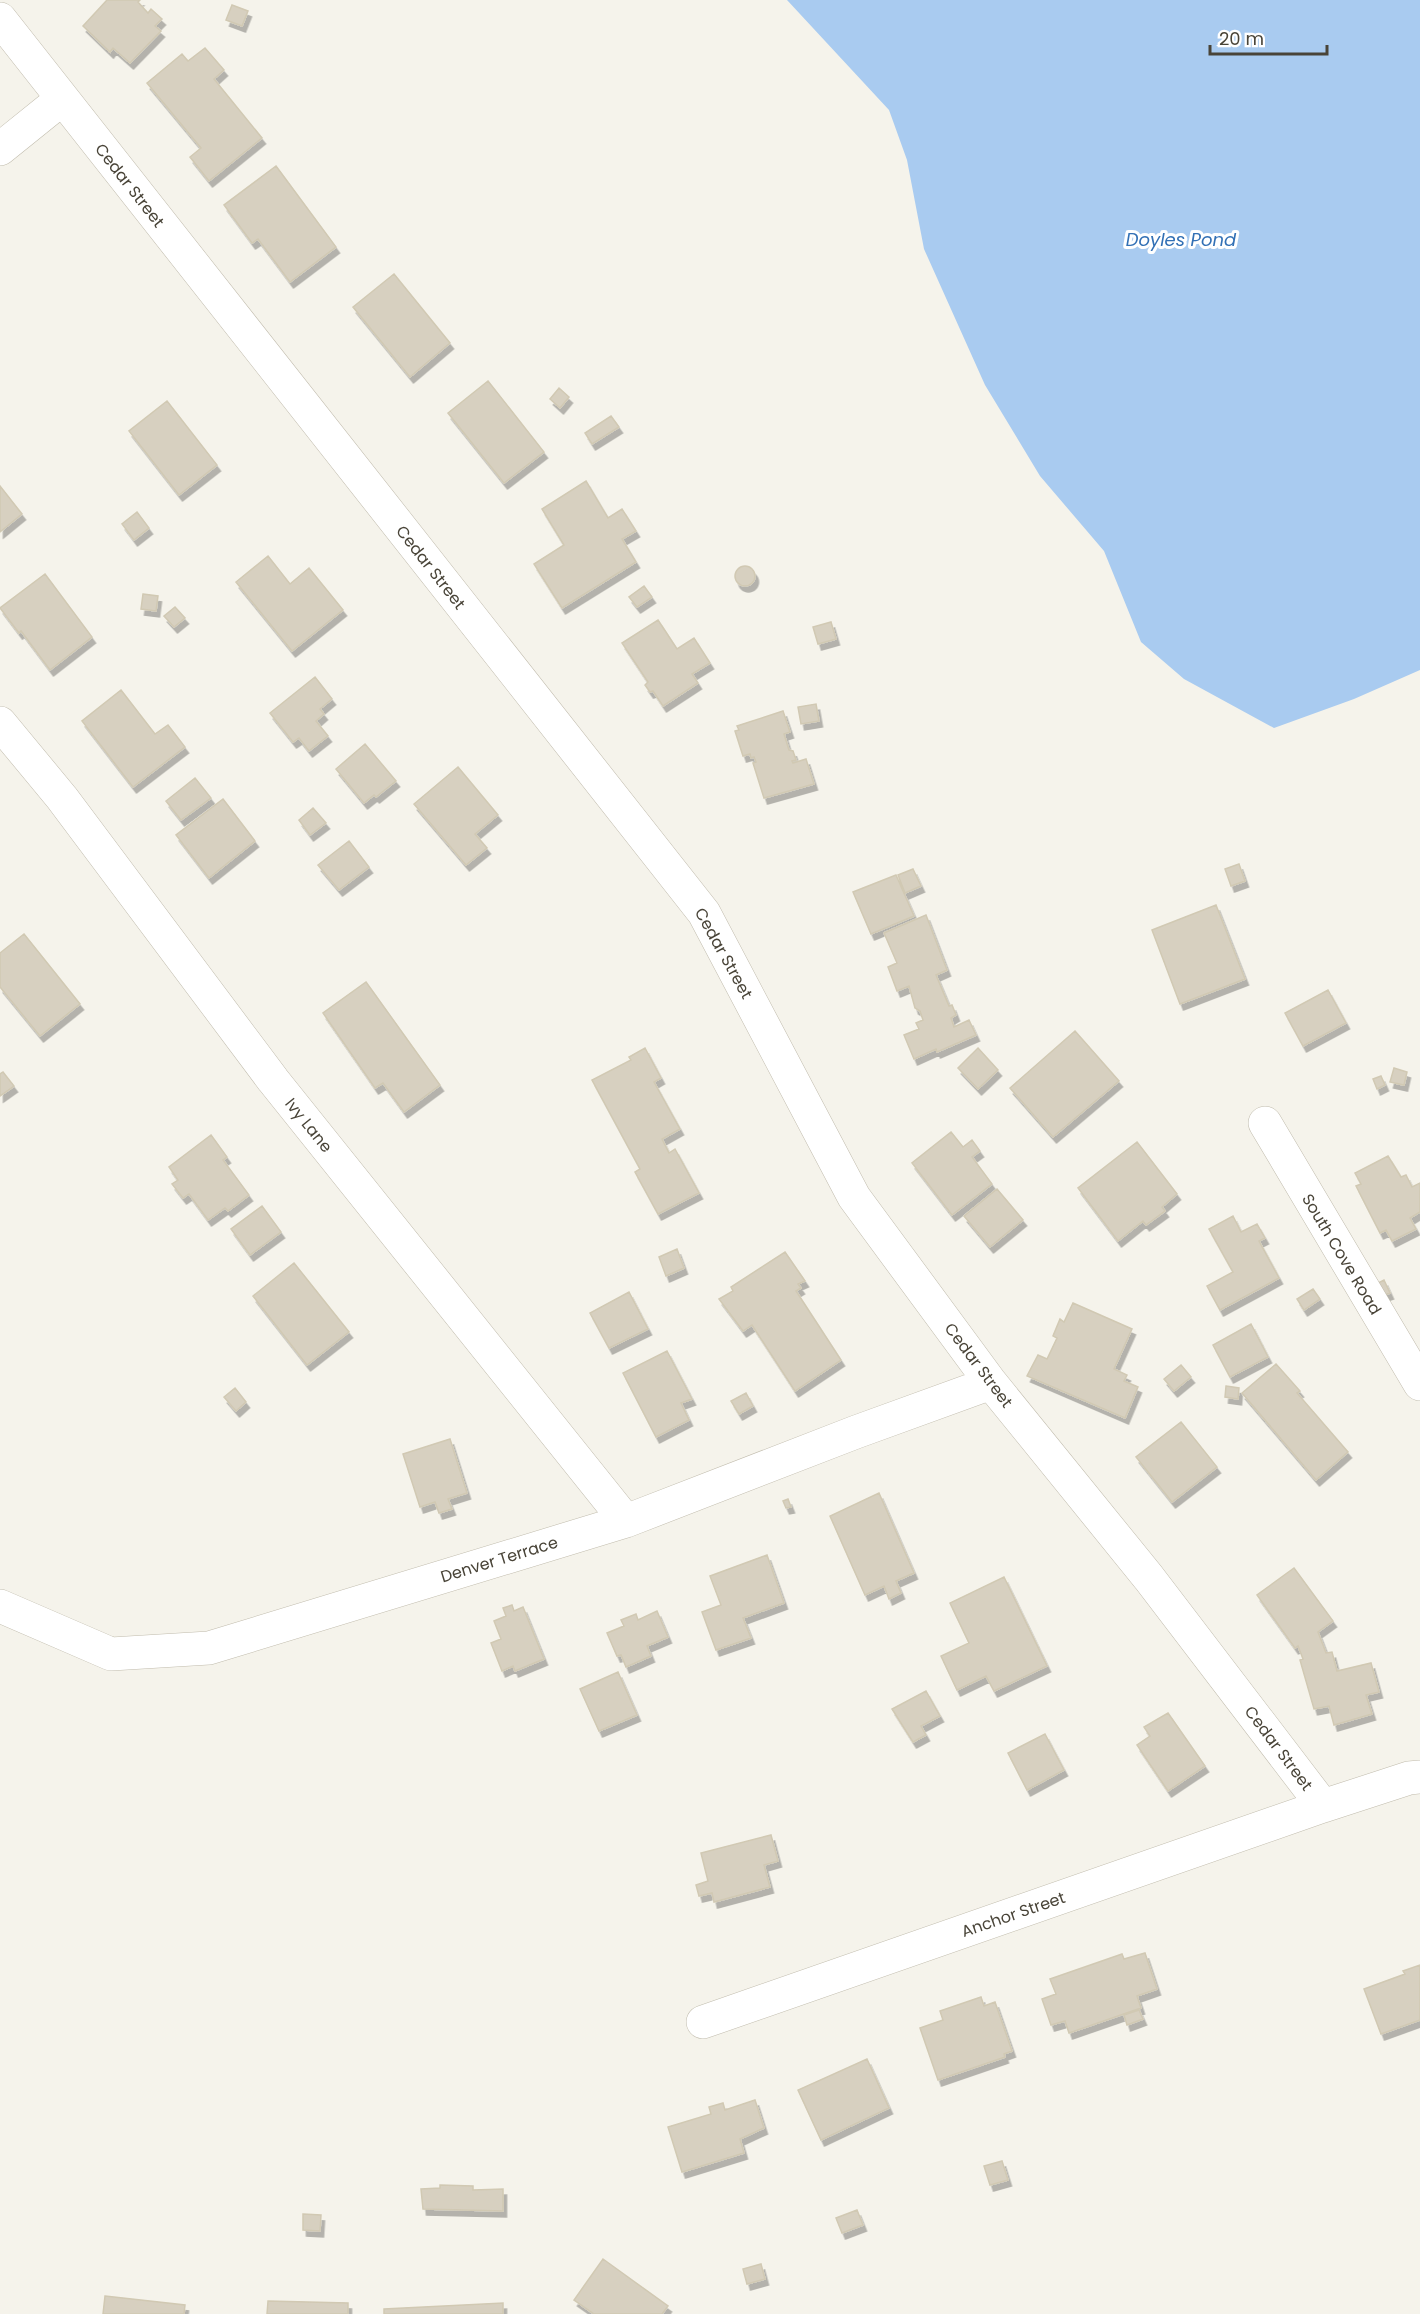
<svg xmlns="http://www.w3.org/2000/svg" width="1420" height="2314" viewBox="0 0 1420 2314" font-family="Poppins,sans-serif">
<defs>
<filter id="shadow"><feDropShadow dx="3.5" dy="6" stdDeviation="0" flood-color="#0004"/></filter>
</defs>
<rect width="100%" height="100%" fill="#f5f3eb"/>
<path fill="#a9cbf0" d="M787,0h633v670l-66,29 -80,29 -90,-49 -43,-37 -37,-91 -64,-75 -55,-91 -61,-136 -17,-89 -18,-50z"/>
<path fill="#d7d0c0" stroke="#d1c9b3" stroke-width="1.5" filter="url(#shadow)" d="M107,0h33l-2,2 10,11 3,-4 11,10 -7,7 6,5 -31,32 -17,-15 -3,4 -27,-26z
M232,5l16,6 -6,15 -16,-6z
M205,48l19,22 -10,9 48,59 -53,43 -19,-24 11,-9 -54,-65 35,-29 6,7z
M276,166l60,81 -46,35 -32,-43 -6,4 -28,-38z
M394,274l56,69 -40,34 -57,-70z
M488,381l56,71 -40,31 -56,-70z
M559,388l10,9 -9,11 -10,-9z
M167,401l50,64 -38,30 -50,-64z
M611,416l8,11 -27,17 -7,-11z
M586,481l22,37 14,-9 14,22 -14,8 14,23 -74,46 -28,-44 30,-19 -22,-36z
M0,486l22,28 -22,18z
M137,512l12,16 -15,12 -12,-16z
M268,556l22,28 19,-16 34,42 -51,41 -56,-69z
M735 576a10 10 0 1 1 20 0a10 10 0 1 1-20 0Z
M45,574l47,63 -42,33 -29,-39 -2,2 -19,-25z
M644,586l8,11 -15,10 -8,-10z
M143,594l15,2 -2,15 -15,-2z
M175,607l10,11 -11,9 -10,-11z
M658,620l19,29 17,-11 16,25 -18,11 6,9 -35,23 -10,-15 -3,1 -5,-7 3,-3 -26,-39z
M831,622l5,17 -18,5 -5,-17z
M315,677l17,22 -12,10 4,5 -8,7 12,15 -19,15 -10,-13 -6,4 -23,-29z
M121,690l34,44 13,-9 17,22 -52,40 -51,-66z
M816,704l3,17 -18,3 -3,-17z
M783,711l7,21 -6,2 5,16 4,1 3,9 -4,1 1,2 13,-4 8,25 -50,14 -11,-35 3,-1 -2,-5 -3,1 -1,-4 -7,2 -8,-25 4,-1 -2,-4z
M365,744l31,37 -20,16 -2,-2 -10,8 -28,-34z
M458,767l40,48 -23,19 12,14 -21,17 -52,-61z
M195,778l16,20 -30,22 -15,-19z
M223,799l32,42 -46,37 -33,-43z
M313,808l13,15 -16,12 -11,-15z
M349,841l20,26 -30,23 -21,-25z
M1239,864l6,17 -14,5 -6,-17z
M913,869l8,17 -16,7 -7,-18z
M896,875l18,41 -43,18 -18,-42z
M1216,905l29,74 -65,25 -28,-74z
M926,915l21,55 -11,5 13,31 3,-1 4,10 -5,3 3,9 15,-7 7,15 -39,17 -1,-3 -22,10 -10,-24 15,-6 -3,-6 7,-3 -3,-9 -5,-3 -6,-22 -12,5 -9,-24 9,-4 -13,-30z
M24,934l56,70 -40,32 -40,-49v-34z
M366,982l74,103 -36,27 -21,-29 -8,5 -52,-75z
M1328,990l18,33 -43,23 -18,-33z
M1075,1031l44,50 -66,56 -43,-49z
M645,1048l16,30 -7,4 26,47 -18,10 7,14 6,-4 24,44 -41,21 -23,-42 5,-3 -48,-89 39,-20 -2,-3z
M978,1048l20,22 -20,19 -20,-21z
M1394,1068l13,4 -3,13 -14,-3z
M3,1072l11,14 -14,10v-22z
M1381,1076l4,9 -8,4 -4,-10z
M951,1132l12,15 9,-7 8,11 -8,6 20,27 -40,31 -40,-52z
M211,1135l16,22 -4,3 26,35 -21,16 -3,-3 -17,12 -19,-26 -6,4 -11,-14 6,-4 -9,-13z
M1137,1142l40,52 -15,13 3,4 -19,14 -3,-4 -25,20 -40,-53z
M1388,1156l13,21 5,-2 6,12 8,-4v29l-10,6 6,11 -24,12 -6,-11 -6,3 -24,-47 5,-2 -6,-11z
M997,1189l26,31 -33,27 -26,-31z
M262,1206l19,26 -31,23 -19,-26z
M1233,1216l8,16 16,-8 8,14 -6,3 20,37 -59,32 -13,-24 26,-14 -24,-43z
M677,1249l7,19 -18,8 -7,-19z
M785,1252l20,29 -7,3 3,4 -5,3 45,69 -46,31 -43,-66 -9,6 -24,-32 14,-8 -2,-4z
M294,1263l55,69 -42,33 -54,-69z
M1384,1280l6,13 -9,3 -5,-12z
M1313,1289l7,10 -16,11 -7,-11z
M629,1292l19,37 -39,19 -19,-35z
M1073,1303l59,26 -18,40 13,6 -3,6 14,6 -13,31 -98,-42 11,-21 9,4 10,-21 -4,-2 7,-17 4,3z
M1251,1324l17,33 -38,20 -17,-32z
M667,1351l25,48 -11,4 8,17 -33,17 -33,-64z
M1276,1364l24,27 -3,2 51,59 -32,28 -74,-87z
M1181,1365l10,12 -17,14 -10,-12z
M1226,1386l13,2 -1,11 -13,-2z
M235,1388l11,14 -10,9 -12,-14z
M746,1393l7,13 -14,8 -8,-13z
M1181,1422l36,45 -45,35 -36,-45z
M450,1439l17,54 -19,6 4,10 -13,4 -4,-11 -15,5 -17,-53z
M879,1493l35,80 -18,8 5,12 -12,6 -5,-13 -19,9 -35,-79z
M788,1499l3,8 -5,1 -3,-7z
M767,1555l17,48 -41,15 8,20 -35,12 -14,-38 19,-7 -11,-29z
M1294,1568l39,53 -15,11 8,21 6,-1 5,19 34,-8 8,29 -13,3 6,19 -38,11 -5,-19 -15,3 -14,-49 3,-1 -5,-13 -3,2 -38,-53z
M1004,1577l43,89 -53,25 -8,-15 -29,14 -16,-34 28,-13 -19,-40z
M512,1605l2,6 9,-4 21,52 -29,12 -2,-5 -11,5 -11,-28 10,-4 -7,-18 12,-5 -3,-8z
M657,1611l11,26 -21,9 4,10 -25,11 -5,-12 -4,1 -10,-23 17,-7 -3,-6 15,-6 2,6z
M618,1672l19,43 -38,16 -19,-42z
M926,1691l14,25 -19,10 5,9 -13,7 -21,-33z
M1168,1713l37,53 -37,25 -31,-46 13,-9 -6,-9z
M1045,1734l19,36 -37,20 -19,-37z
M771,1835l7,26 -14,4 6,22 -56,15 -2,-9 -13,3 -3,-11 12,-4 -7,-28z
M1145,1953l12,36 -20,7 4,12 -72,25 -4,-12 -14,4 -9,-26 14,-5 -6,-15 72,-25 2,5z
M1420,1965v55l-39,14 -17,-45 41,-15 -2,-3z
M981,1997l3,9 11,-4 17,49 -8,3 1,3 -67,23 -18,-52 23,-8 -3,-9z
M1139,2010l4,9 -16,6 -3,-10z
M867,2059l22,49 -68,32 -23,-50z
M755,2100l9,28 -24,11 4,14 -62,19 -14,-45 43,-13 -2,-7 14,-4 2,7z
M1002,2161l6,19 -18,5 -6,-19z
M440,2185l33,1v4l30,-1v22l-80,-2 -2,-20 19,-1z
M857,2210l6,15 -21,8 -6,-15z
M303,2214l18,1 -1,16 -17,-1z
M603,2259l65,47 -6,8h-68l-20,-14z
M761,2264l4,15 -18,5 -4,-15z
M105,2296l80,9 -1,9h-81z
M268,2301l80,2v11h-81z
M503,2303v11h-119v-5z"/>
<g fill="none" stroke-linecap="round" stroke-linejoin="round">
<g stroke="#c1bcad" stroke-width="34">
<path id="street" d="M0,19l704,894 150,284 137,186 158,195 174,228 86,-28 11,-1
M0,149l62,-50
M0,723l62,75 211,282 353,441
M1265,1123l155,261
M0,1606l111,48 98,-6 417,-127 230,-89 135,-49
M703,2022l620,-216"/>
</g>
<use href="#street" stroke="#fff" stroke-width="33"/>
</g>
<g text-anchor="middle" stroke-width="6" stroke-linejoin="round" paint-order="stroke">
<g font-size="16" fill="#494438" stroke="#fff">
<text transform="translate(130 185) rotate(52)" y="6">Cedar Street</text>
<text transform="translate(431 567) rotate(52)" y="6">Cedar Street</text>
<text transform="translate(724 953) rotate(61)" y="6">Cedar Street</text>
<text transform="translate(309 1125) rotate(51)" y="6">Ivy Lane</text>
<text transform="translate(1342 1254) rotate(59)" y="6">South Cove Road</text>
<text transform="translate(979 1365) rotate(53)" y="6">Cedar Street</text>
<text transform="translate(499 1559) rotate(-17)" y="6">Denver Terrace</text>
<text transform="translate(1279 1748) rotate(53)" y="6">Cedar Street</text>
<text transform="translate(1013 1914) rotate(-19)" y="6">Anchor Street</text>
</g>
<g font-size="18" font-style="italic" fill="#3270b5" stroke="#fff">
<text x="1181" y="246">Doyles Pond</text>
</g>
</g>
<path d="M1210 45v9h117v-9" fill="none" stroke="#494438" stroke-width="3"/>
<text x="1219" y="45" font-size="18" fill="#494438" stroke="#ffffff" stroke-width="4.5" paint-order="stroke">20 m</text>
</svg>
